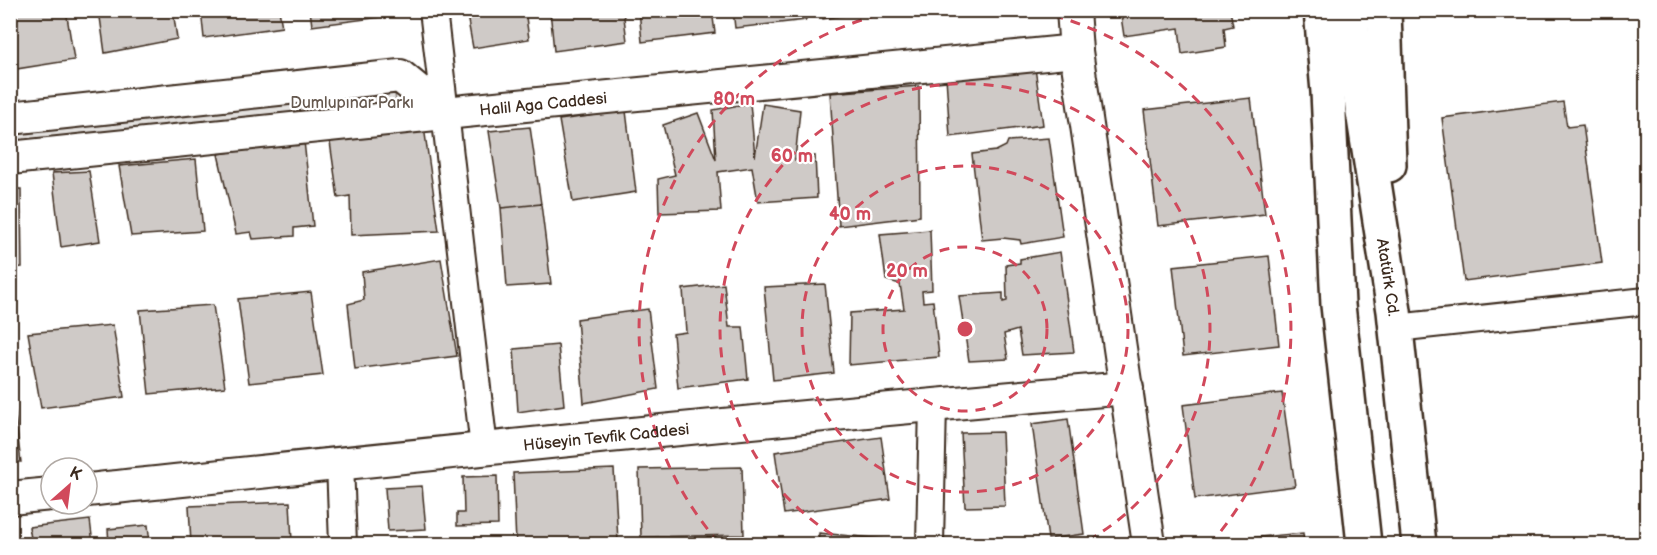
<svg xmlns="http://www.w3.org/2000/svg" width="1657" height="555" viewBox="0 0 1657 555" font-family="'Balsamiq Sans',sans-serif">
<rect width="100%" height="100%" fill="#fff"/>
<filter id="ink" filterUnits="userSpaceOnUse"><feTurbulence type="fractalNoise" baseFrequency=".0167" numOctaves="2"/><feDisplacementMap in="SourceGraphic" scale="12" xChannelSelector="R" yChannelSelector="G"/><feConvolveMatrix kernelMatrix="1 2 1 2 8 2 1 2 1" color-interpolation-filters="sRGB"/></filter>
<g filter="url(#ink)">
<path fill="#e2e0de" stroke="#8e857e" stroke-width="1.5" d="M393,77l5,42 -387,39 -1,-40z"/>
<path fill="#cfcac7" stroke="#3b2a1e" stroke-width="1.5" d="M10,10h56l8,50 -64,10z
M99,10h74l4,29 -72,14z
M201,10h78l3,17 -78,11z
M310,10h94v4l-92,12z
M466,10h59l4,29 -56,9z
M550,10h73l4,31 -73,10z
M639,10h73l3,23 -73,9z
M733,10h71l2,10 -71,8z
M822,10h56l-55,9z
M1120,10h110l3,16 -9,2 2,19 -44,7 -3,-26 -55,8z
M1035,68l8,57 -93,12 -4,-60z
M919,86l1,130 -81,10 -9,-133z
M1251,98l14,116 -107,12 -14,-116z
M1563,102l4,25 16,-2 19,138 -138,18 -22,-163z
M750,103l5,54 8,-53 37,6 -5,50 20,-4 2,42 -59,4 -6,-35 -34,5 3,39 -62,2 -1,-34 17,-4 -12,-50 35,-12 18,47 -3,-50z
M626,111l10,81 -63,10 -14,-82z
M424,127l15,104 -88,4 -1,-39 -12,2 -8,-56z
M530,127l11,77 -40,4 -12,-77z
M1049,138l14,99 -42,7 -1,-4 -17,-2 -21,2 -10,-86 24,-3 10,-5 2,-5z
M304,141l9,85 -19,2v8l-41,3 -2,-7 -15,2 -18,-80z
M196,159l7,72 -72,5 -12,-70z
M89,171l11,70 -39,6 -9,-74z
M10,189h11l1,78 -12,1z
M541,204l10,80 -44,3 -6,-79z
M930,230l2,60 -10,1 1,11 10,-1 6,56 -90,8 1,-52 54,-4 -4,-25 -14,-4 -6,-46z
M1060,252l14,100 -52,3 -4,-25 -14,4 4,25 -39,2 -10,-65 44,-3v9l4,-1 -1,-36 14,-2v-4z
M1269,256l10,89 -96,11 -10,-90z
M441,259l16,97 -102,13 -7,-65 16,-4 -2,-28z
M724,284l5,43h14l5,52 -70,9 -5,-54 13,-2 -3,-43z
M825,284l9,89 -61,7 -9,-93z
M311,292l12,83 -74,8 -11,-84z
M213,305l12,82 -76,7 -9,-84z
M648,309l10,80 -74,14 -7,-84z
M113,325l11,72 -83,11 -13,-75z
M558,345l6,60 -46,7 -4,-63z
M1282,393l13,93 -100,13 -12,-94z
M10,400h3l8,62h-11z
M1068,419l16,115 -36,5 -16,-115z
M1002,432l3,74 -40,1 -4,-74z
M881,437l9,62 -106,15 -9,-62z
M742,467l2,68 -103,2 -2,-68z
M614,469l4,72 -102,3 -3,-71z
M497,476l1,49 -41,1v-13h7l-1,-36z
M422,486l4,43 -38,2 -3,-43z
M290,502l2,40 -101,2 -2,-38z
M90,520l3,24h-61l-3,-17z
M148,525l2,19h-41l-1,-15z
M819,533l64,6 -1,5h-64z
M1303,533l1,11h-99v-2z"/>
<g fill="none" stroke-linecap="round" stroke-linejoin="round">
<g stroke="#3b2a1e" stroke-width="30">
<path id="minor" d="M433,10l51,438
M1396,328l250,-27
M340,463l3,81
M930,544l3,-140"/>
</g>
<g stroke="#3b2a1e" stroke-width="36">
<g id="tertiary">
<path d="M1073,10l3,41 73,493"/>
<path d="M10,118l390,-42 45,37"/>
<path id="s1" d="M10,158l435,-45 631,-62"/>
<path id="s2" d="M87,490c346,-36 693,-73 1040,-102"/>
<path d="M10,498l41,-4"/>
</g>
</g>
<g stroke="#3b2a1e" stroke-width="38">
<g id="primary">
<path d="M1321,10l7,82 10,213 26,239"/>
<path id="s3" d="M1351,10l3,44 40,257 25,233"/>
<path d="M1384,10l5,155"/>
</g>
</g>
<use href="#minor" stroke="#fff" stroke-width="26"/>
<use href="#tertiary" stroke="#fff" stroke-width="32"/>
<use href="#primary" stroke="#fff" stroke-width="33"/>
</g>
</g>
<g fill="none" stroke="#d1495b" stroke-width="3" stroke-dasharray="10 8">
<circle cx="965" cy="329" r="82"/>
<circle cx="965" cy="329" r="163"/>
<path d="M848 544A245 245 0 1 1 1082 544"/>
<path d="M719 543A326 326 0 0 1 894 11M1036 11A326 326 0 0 1 1211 543"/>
</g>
<g text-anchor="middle" stroke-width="4.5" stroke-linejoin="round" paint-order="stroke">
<g font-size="16" fill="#65584e" stroke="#fff">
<text x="352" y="108">Dumlupınar Parkı</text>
</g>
<g font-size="16" fill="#3b2a1e" stroke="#fff">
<text dy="6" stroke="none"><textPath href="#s1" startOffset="536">Halil Aga Caddesi</textPath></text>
<text dy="6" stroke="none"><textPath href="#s3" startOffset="270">Atatürk Cd.</textPath></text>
<text dy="6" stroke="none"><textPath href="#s2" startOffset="522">Hüseyin Tevfik Caddesi</textPath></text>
</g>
</g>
<circle cx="965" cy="329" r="9" fill="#d1495b" stroke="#fff" stroke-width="3"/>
<g font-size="18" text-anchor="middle" font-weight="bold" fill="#d1495b" stroke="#fff" stroke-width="4.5" stroke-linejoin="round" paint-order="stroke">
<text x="734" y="105">80 m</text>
<text x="792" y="162">60 m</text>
<text x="850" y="220">40 m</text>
<text x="907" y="277">20 m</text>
</g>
<rect width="1657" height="555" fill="none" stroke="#fff" stroke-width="36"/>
<rect x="18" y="18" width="1621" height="519" fill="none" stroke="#3b2a1e" stroke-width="2" filter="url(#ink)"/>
<g transform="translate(69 486) rotate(28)"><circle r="28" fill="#ffffff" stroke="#b1aaa5" stroke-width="1.5"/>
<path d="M0-4.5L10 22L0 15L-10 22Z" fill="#d1495b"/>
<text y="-9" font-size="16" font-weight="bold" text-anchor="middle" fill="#3b2a1e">K</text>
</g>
</svg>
